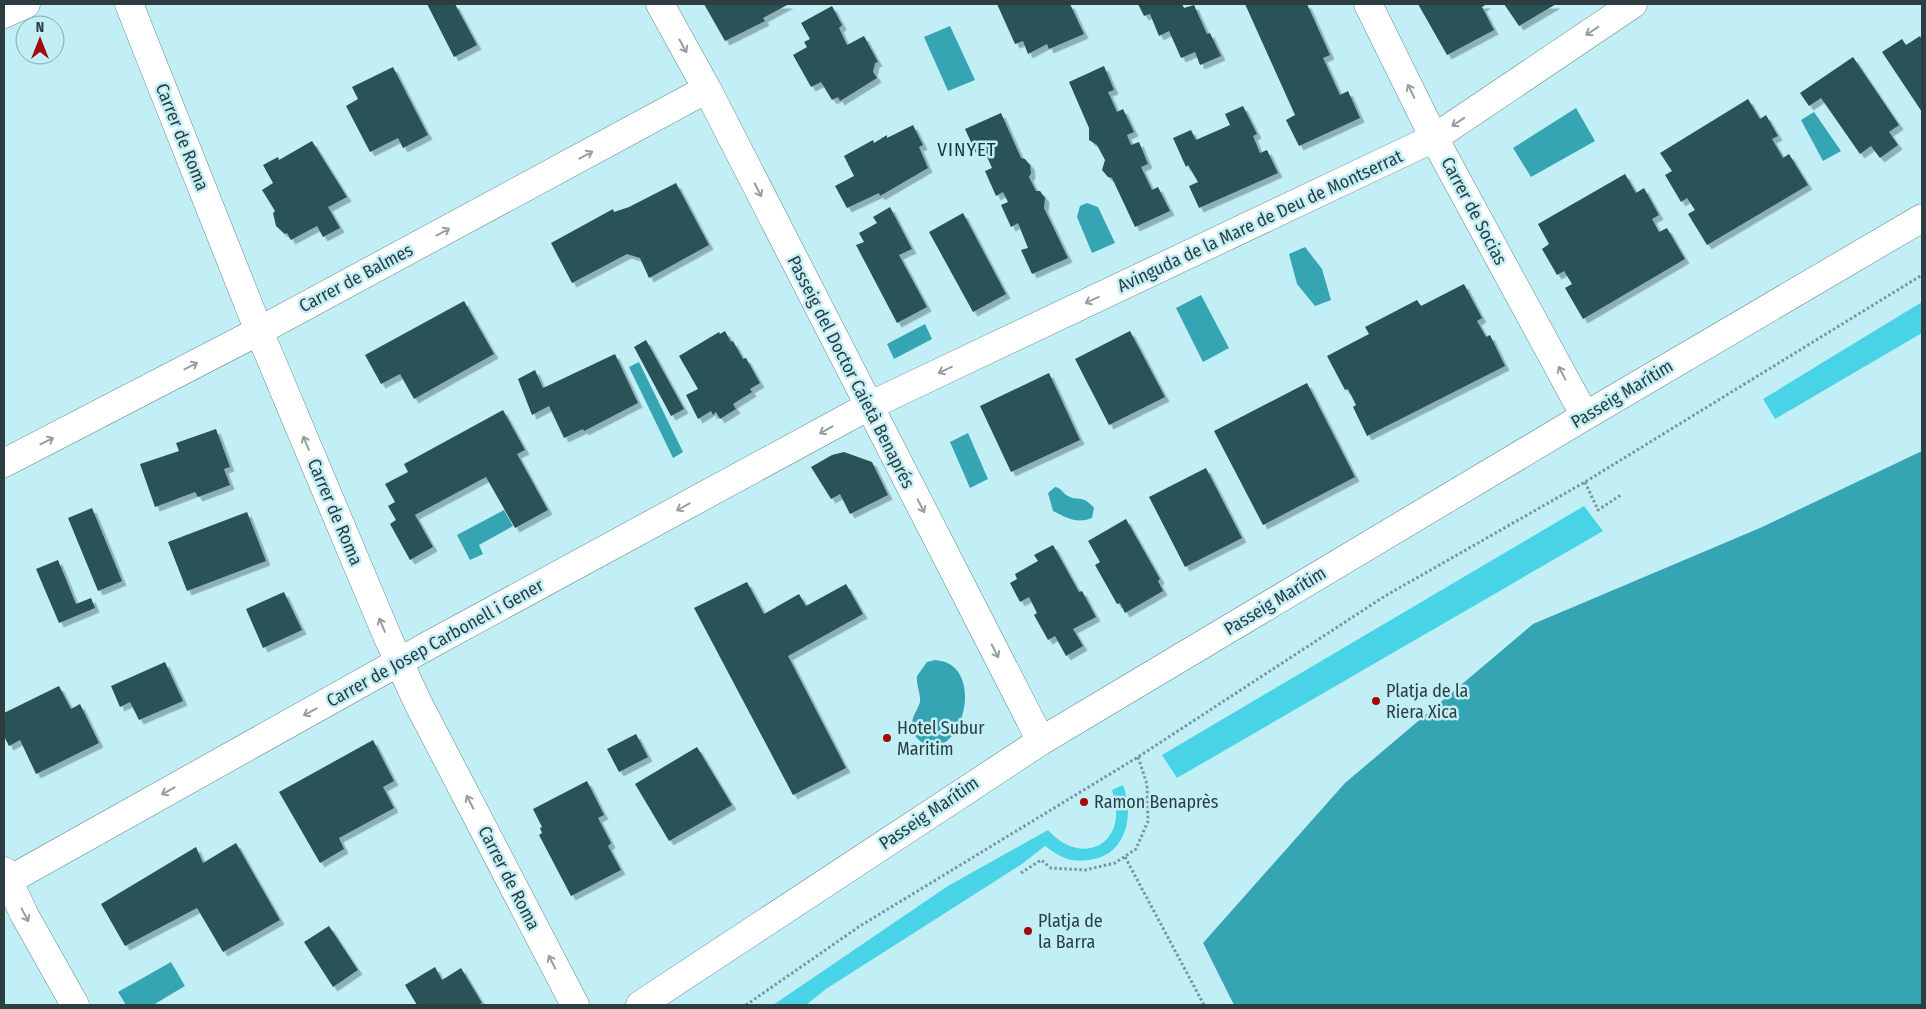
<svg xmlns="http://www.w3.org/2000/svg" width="1926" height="1009" viewBox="0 0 1926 1009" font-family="'Fira Sans Condensed',sans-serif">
<defs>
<filter id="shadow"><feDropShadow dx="4.5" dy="4.5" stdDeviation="0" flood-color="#0004"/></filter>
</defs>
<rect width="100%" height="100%" fill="#c2eff6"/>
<path fill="#48d3e6" d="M1922,302v31l-147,86 -12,-20z
M1584,506l19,25 -426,247 -15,-23z
M1123,785c12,30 3,72 -35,75 -8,1 -16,1 -23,-2 -8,-3 -14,-8 -20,-12l-23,18 -196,125 -20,16h-33l175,-119 100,-56c33,38 83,15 64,-40z"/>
<path fill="#35a5b4" d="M950,26l25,54 -27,11 -24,-54z
M1576,108l19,33 -64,36 -18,-29z
M1814,112l27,39 -18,10 -22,-41z
M1087,203l11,4 17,36 -23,10 -15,-36 3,-11z
M1305,247l17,22 9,31 -16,6 -18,-22 -8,-30z
M1201,295l28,53 -26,14 -27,-54z
M925,324l7,15 -38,20 -7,-15z
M639,362l44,90 -10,6 -44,-91z
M968,433l20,46 -18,9 -20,-46z
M1922,451v554h-688l-31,-62 142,-160 188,-159 227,-96z
M1055,487c7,1 7,6 13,9 12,6 14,-2 26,12l-2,10c-15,6 -25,0 -39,-7l-5,-18z
M504,510l9,16 -34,19 4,9 -13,6 -13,-25z
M935,660c53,3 27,101 -10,84 -5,-2 -11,-8 -12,-13 -4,-12 4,-19 7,-29 1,-8 -4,-17 -3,-26l10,-14z
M171,962l14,24 -32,19h-27l-8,-13z"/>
<path fill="#c2eff6" d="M1202,941l25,53 7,11h-3l-6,-10 -24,-51z"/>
<path fill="#2a5258" filter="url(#shadow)" d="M427,4h28l22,41 -23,12z
M704,4h85l-26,14 2,3 -40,20z
M997,4h73l14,30 -35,15 -2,-5 -19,10 -5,-13 -8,3z
M1138,4h44l2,4 10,-3 13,29 3,-1 11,23 -21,9 -5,-13 -14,6 -12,-27 -10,5 -9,-22 -6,2z
M1245,4h62l23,51 -7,3 17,37 8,-4 12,27 -61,28 -13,-26 9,-5z
M1418,4h69l-5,3 12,23 -47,25z
M1504,4h52l-37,22z
M832,6l10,19 -3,3 8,17 17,-9 14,26 -3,1 -2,9 4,6 -37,23 -2,-4 -6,3 -11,-18 -10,5 -18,-32 14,-8 -3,-5 6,-3 -9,-16z
M1920,36l2,4v72l-40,-60 20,-13 4,6z
M1853,57l46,68 -10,7 9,13 -18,13 -9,-12 -11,8 -39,-56 -12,8 -9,-13z
M1104,66l10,24 -6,2 9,20 6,-3 11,23 -7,3 4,10 8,-3 9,22 -7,3 11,23 6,-3 12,24 -35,16 -23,-49 -4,-1 -6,-7 3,-10 -8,-15 -8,-5v-12l-20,-46z
M393,67l35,68 -25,13 -5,-10 -28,14 -24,-46 12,-7 -6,-12z
M1748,99l12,20 6,-4 12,21 -6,3 11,19 6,-4 19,31 -101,60 -19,-31 7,-4 -8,-12 -6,4 -16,-27 7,-4 -12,-18z
M1243,106l14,28 -4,2 7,17 7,-3 11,23 -79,35 -10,-22 9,-4 -10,-17 -2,2 -13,-29 18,-8 5,10 34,-15 -5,-11z
M1001,113l20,45 4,1 5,6 1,8 -2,4 7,14h4l5,7 -1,10 24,50 -36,16 -11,-24 7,-2 -10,-25 -7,4 -10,-22 7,-3 -5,-10 -7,4 -11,-25 7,-3 -8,-18 -8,3 -11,-24z
M913,125l10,20 -4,2 9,21 -48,28 -1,-3 -32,15 -12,-22 19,-10 -10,-20 29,-16 1,3 13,-8v3z
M312,141l35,56 -19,10 12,21 -17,9 -6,-11 -26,14 -4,-7 -2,1 -9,-8 -3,-13 2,-2 -13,-21 11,-7 -10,-18 15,-8 1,3z
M1625,174l11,19 8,-5 15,27 -7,4 7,13 8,-4 18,31 -102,60 -18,-31 7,-4 -8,-13 -7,4 -15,-26 7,-5 -11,-20z
M676,183l33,62 -60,33 -9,-20 -13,-4 -55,29 -21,-40 62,-34 1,3 15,-5z
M890,207l22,42 -13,6 28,52 -30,16 -41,-78 8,-3 -5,-9 18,-10 -4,-6z
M963,213l43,81 -33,18 -44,-80z
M1464,284l18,34 -5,3 9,16 4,-2 15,31 -138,70 -14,-29 3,-2 -8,-16 -3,1 -18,-34 42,-22 -4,-7 52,-27 4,6z
M464,301l30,53 -80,45 -14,-25 -19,10 -16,-29z
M725,331l6,11 2,-1 10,18 3,-1 14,25 -10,6 2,3 -19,12 3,5 -16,10 -4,-7 -3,3 -2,-4 -13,8 -12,-24 12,-6 -19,-33 40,-24 1,2z
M1130,331l35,66 -56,28 -34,-66z
M646,340l38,69 -13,7 -37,-69z
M615,354l23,49 -54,28 -1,-2 -19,9 -15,-32 -17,9 -14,-36 17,-9 8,18z
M1049,373l31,67 -69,32 -31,-66z
M1307,383l48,94 -92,48 -49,-94z
M503,410l22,40 -8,4 31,56 -33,18 -29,-51 -71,38 18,32 -23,13 -20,-36 6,-4 -8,-14 7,-4 -10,-18 23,-12 -4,-8z
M216,429l14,38 -6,2 6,16 -32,12 -3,-5 -40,15 -15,-43 39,-13 -3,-8z
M844,452l28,10 16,33 -38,19 -10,-20 -9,5 -20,-32 21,-12z
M1206,468l36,70 -57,29 -36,-70z
M92,508l30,73 -24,10 -30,-73z
M247,512l19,49 -79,30 -19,-49z
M1126,519l34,60 -2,2 5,10 -38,22 -5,-10 -3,1 -22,-39 5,-3 -12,-21z
M1053,545l26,47 3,-1 14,26 -23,12 10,17 -17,10 -11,-20 -7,4 -14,-25 3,-2 -8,-16 -9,5 -10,-19 7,-4 -2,-5 23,-13 -4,-6z
M58,560l18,44 15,-6 4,10 -36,15 -23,-54z
M747,582l17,32 35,-20 7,12 40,-22 17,30 -75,42 58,112 -53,27 -99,-187z
M284,592l18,38 -39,18 -17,-39z
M165,662l18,39 -44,19 -9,-18 -10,5 -9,-21z
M59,686l12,23 9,-5 19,39 -63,31 -16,-34 -11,6 -5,-10v-23z
M636,734l12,23 -29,15 -12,-23z
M373,740l21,41 -11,6 11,21 -55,30 5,11 -24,14 -41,-71z
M697,747l35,58 -63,36 -34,-57z
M587,781l17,34 -6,3 13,25 -3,3 13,24 -50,26 -32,-61 3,-2 -2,-5 2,-1 -9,-18z
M236,843l44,77 -57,32 -26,-44 -72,38 -24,-42 95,-57 7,16z
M329,926l29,44 -25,17 -29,-45z
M435,967l7,13 19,-12 21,35 -5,2h-60l-12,-20z"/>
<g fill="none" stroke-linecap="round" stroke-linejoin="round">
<g stroke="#618a91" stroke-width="29">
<path id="minor" d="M129,4l130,327 129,307 30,65 157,302
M660,4l47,85 334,652
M1368,4l66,134 151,278
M4,14l22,-10
M4,463l255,-132 448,-242
M4,871l20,43 51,91
M4,883l427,-239 438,-238 565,-268 199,-134"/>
</g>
<g stroke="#618a91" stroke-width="29">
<path id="tertiary" d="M640,1005l401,-264 544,-325 337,-198"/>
</g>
<path stroke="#78979c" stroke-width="3" stroke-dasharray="2.5 2.5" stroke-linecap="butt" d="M1585,482l13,28 23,-15
M1125,857l79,148
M1021,873l20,-13 10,8 34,2 30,-7 21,-14 12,-28 -1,-37 -9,-27
M746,1005l114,-79 278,-169 247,-161 200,-114 337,-207"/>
<use href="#minor" stroke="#fff" stroke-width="28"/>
<use href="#tertiary" stroke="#fff" stroke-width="28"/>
</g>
<defs><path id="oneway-shaft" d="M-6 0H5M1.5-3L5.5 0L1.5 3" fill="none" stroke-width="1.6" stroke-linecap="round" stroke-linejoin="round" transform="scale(1.25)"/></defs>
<g stroke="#969ea0">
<use href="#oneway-shaft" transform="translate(1592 31) rotate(146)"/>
<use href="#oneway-shaft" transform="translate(683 46) rotate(61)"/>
<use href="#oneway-shaft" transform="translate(1411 91) rotate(-116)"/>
<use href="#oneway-shaft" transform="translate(1458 122) rotate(146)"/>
<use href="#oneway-shaft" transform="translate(586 155) rotate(-28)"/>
<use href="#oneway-shaft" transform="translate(758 190) rotate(63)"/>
<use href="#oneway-shaft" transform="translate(443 232) rotate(-28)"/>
<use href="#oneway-shaft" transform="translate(1092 300) rotate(155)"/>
<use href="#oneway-shaft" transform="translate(191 366) rotate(-27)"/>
<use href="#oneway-shaft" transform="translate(945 370) rotate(155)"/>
<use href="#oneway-shaft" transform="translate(1562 373) rotate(-118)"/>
<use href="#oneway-shaft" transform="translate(826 430) rotate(151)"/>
<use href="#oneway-shaft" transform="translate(47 441) rotate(-27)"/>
<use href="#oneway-shaft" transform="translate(306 443) rotate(-113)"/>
<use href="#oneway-shaft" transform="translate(921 506) rotate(63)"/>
<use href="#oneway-shaft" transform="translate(683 507) rotate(151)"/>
<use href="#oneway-shaft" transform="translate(382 625) rotate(-113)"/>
<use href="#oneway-shaft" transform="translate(995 651) rotate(63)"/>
<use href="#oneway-shaft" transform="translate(310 712) rotate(151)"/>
<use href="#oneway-shaft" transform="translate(168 791) rotate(151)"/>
<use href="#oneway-shaft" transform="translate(470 802) rotate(-117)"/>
<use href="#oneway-shaft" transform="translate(25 915) rotate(62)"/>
<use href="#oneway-shaft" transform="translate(552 962) rotate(-117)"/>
</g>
<g fill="#a2080c" stroke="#c2eff6" stroke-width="2">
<circle cx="1376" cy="701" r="5"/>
<circle cx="887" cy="738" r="5"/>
<circle cx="1084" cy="802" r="5"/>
<circle cx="1028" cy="931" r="5"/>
</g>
<g text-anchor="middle" stroke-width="5" stroke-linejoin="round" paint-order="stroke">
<g font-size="18" fill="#2c3e41" stroke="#c2eff6">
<text transform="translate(182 137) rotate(68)" y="6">Carrer de Roma</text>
<text transform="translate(1474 211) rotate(62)" y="6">Carrer de Socias</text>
<text transform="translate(1260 221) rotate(-25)" y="6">Avinguda de la Mare de Deu de Montserrat</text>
<text transform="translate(356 278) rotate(-28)" y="6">Carrer de Balmes</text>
<text transform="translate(851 372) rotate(63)" y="6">Passeig del Doctor Caietà Benaprés</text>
<text transform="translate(1622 394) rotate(-31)" y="6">Passeig Marítim</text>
<text transform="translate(335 512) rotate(67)" y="6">Carrer de Roma</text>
<text transform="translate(1275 601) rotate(-31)" y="6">Passeig Marítim</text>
<text transform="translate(435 643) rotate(-29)" y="6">Carrer de Josep Carbonell i Gener</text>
<text transform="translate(929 813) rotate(-34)" y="6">Passeig Marítim</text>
<text transform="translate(509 878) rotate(63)" y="6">Carrer de Roma</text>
</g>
<g font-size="18" fill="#2c3e41" stroke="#c2eff6" text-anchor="start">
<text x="1386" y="697">Platja de la<tspan x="1386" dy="21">Riera Xica</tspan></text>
<text x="897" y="734">Hotel Subur<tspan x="897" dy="21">Maritim</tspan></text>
<text x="1094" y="808">Ramon Benaprès</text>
<text x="1038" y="927">Platja de<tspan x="1038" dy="21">la Barra</tspan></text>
</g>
<g font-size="19" letter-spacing="1" fill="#123c42" stroke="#c2eff6">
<text x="967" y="156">VINYET</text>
</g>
</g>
<rect width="1926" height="1009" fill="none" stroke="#2c3e41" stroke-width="10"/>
<g transform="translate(40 40)"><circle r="24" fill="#c2eff6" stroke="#86a8ae"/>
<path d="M0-4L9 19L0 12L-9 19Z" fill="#a2080c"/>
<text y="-8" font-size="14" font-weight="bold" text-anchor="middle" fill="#2c3e41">N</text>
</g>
</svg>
